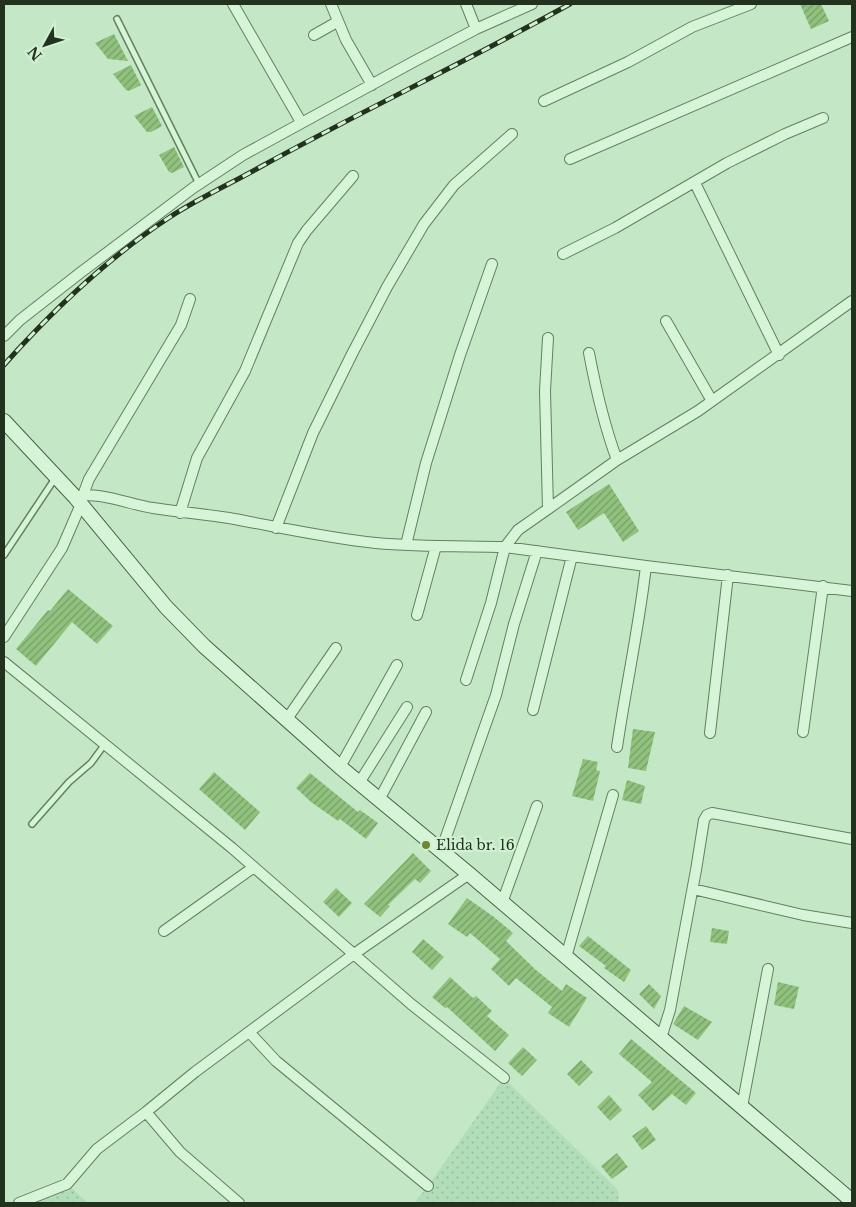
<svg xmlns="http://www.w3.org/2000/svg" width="856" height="1207" viewBox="0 0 856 1207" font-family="'Libre Baskerville',serif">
<defs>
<pattern id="farmland-dots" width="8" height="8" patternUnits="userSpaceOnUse" patternTransform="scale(1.25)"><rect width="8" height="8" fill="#b2ddb9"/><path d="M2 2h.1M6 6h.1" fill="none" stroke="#99be9f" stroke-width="1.8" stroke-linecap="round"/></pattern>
<pattern id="building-hatch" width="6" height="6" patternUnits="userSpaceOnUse" patternTransform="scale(1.25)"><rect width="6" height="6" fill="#90c27e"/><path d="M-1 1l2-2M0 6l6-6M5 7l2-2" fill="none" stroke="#759e67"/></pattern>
</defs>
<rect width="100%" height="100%" fill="#c4e8c5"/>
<path fill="url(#farmland-dots)" d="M504,1078l114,112 1,13h-205l14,-17z
M67,1184l21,19h-70z"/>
<path fill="url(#building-hatch)" d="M800,4h21l8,17 -18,8z
M114,34l14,27 -20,-2 -13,-16z
M131,65l10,20 -12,6 -3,-1 -13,-16z
M152,107l10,19 -11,6h-4l-13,-16z
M174,147l10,20 -12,6 -3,-1 -10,-17z
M609,484l30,47 -16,11 -19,-29 -26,17 -12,-18z
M68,589l45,37 -16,18 -25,-22 -36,44 -20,-17 32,-39 2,1z
M633,729l22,3 -9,39 -18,-3z
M583,759l15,3 -2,8 4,1 -7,30 -21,-5z
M214,772l46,40 -15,18 -46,-41z
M310,773l48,39 2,-2 18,13 -12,16 -26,-20 -2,2 -27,-19 -15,-14z
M627,780l18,6 -4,18 -19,-4z
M413,853l18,18 -11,12 -5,-4 -27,26 2,1 -10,11 -16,-13z
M336,888l16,15 -13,14 -16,-15z
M467,898l27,19 19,16 -7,8 30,29 26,21 4,-7 21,14 -18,29 -21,-14 4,-6 -36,-29 -7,8 -18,-17 9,-10 -30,-26 -3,4 -19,-13z
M712,928l17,3 -2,13 -17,-2z
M588,936l43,34 -7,12 -20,-14 2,-2 -27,-20z
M423,939l21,18 -12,13 -20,-18z
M450,977l23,21 3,-2 16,15 -5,5 22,19 -14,16 -48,-44 -2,1 -13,-11z
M778,982l21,5 -5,22 -20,-4z
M649,984l12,12 -7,13 -15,-15z
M684,1006l28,16 -14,18 -25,-16z
M631,1039l65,54 -10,12 -14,-11 -19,17 -15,-16 14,-13 -33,-28z
M523,1047l14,13 -15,16 -14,-13z
M581,1060l12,12 -14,14 -12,-12z
M609,1095l13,15 -12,11 -13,-14z
M646,1126l10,14 -14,10 -10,-14z
M617,1153l11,14 -16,12 -11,-13z"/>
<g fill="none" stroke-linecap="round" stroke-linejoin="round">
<g stroke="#62815c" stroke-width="8">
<path id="lane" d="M117,19l82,165
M4,555l52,-78
M32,824l37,-42 22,-19 14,-19"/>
</g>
<g stroke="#62815c" stroke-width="12">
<path id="street" d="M233,4l68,118
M331,4l15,36 26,45
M466,4l10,25
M314,35l23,-13
M544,101l84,-39 64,-35 59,-23
M570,159l282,-122
M695,183l84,172
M563,254l52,-26 112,-65 58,-29 38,-16
M666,321l46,80
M4,336l16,-16 60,-47 113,-85 50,-33 170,-93 63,-33 56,-25
M548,338l-3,53 3,118
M589,353c7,37 15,72 28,107
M83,495l6,-16 92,-154 9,-26
M75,497c21,-7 56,8 78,11 25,4 51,6 76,10 49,9 97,20 147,25 43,4 86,3 129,4l13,-17 30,-21 69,-49 81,-49 154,-110
M180,513l17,-55 48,-87 53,-128 9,-13 46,-54
M276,528l37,-95 39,-79 35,-67 37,-63 30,-39 58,-51
M406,545l20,-82 34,-108 32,-91
M417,615l19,-69
M4,637l58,-89 19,-44
M4,662l228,186 179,156 93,74
M466,680l25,-77 14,-56 141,19 206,25
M533,710l39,-154
M287,719l49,-71
M803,732l20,-146
M710,733l18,-158
M617,747c9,-61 22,-120 29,-181
M340,767l57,-102
M359,783l48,-76
M379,800l47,-88
M441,851l55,-156 18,-71 23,-73
M693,889l110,26 49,8
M502,903l35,-97
M164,931l90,-64
M566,957l47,-162
M250,1033l26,28 152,125
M661,1038l9,-28 26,-140 8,-50 3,-5 5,-2 140,26
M742,1107l26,-138
M146,1112l34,40 59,51
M19,1203l48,-19 30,-35 49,-37 49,-40 159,-118 115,-80"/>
</g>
<g stroke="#466240" stroke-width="16">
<path id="secondary" d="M4,421l71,76 91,110 38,39 136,121 129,107 383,327"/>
</g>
<use href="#lane" stroke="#d6f4d7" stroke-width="5"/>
<use href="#street" stroke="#d6f4d7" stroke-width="10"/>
<use href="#secondary" stroke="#d6f4d7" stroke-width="14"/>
<g stroke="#22321f" stroke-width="5">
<path id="rail" d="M4,365c48,-54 105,-108 166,-148 29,-19 62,-34 92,-51 102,-56 207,-106 308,-162"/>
</g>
<use href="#rail" stroke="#d2f1d4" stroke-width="3" stroke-dasharray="9" stroke-linecap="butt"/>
</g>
<circle fill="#6d8834" stroke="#d2f1d4" stroke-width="2" cx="426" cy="845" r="5"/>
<g text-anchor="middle" stroke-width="4.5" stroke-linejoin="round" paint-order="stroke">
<g font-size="14" fill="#22321f" stroke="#d2f1d4" text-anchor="start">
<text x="436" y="850">Elida br. 16</text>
</g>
</g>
<rect width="856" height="1207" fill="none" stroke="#22321f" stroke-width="10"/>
<g transform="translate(45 45) rotate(230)" stroke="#d2f1d4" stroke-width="4" paint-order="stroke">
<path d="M0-4L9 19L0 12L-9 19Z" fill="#22321f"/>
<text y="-8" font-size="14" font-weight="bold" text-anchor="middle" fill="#22321f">N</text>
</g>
</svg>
